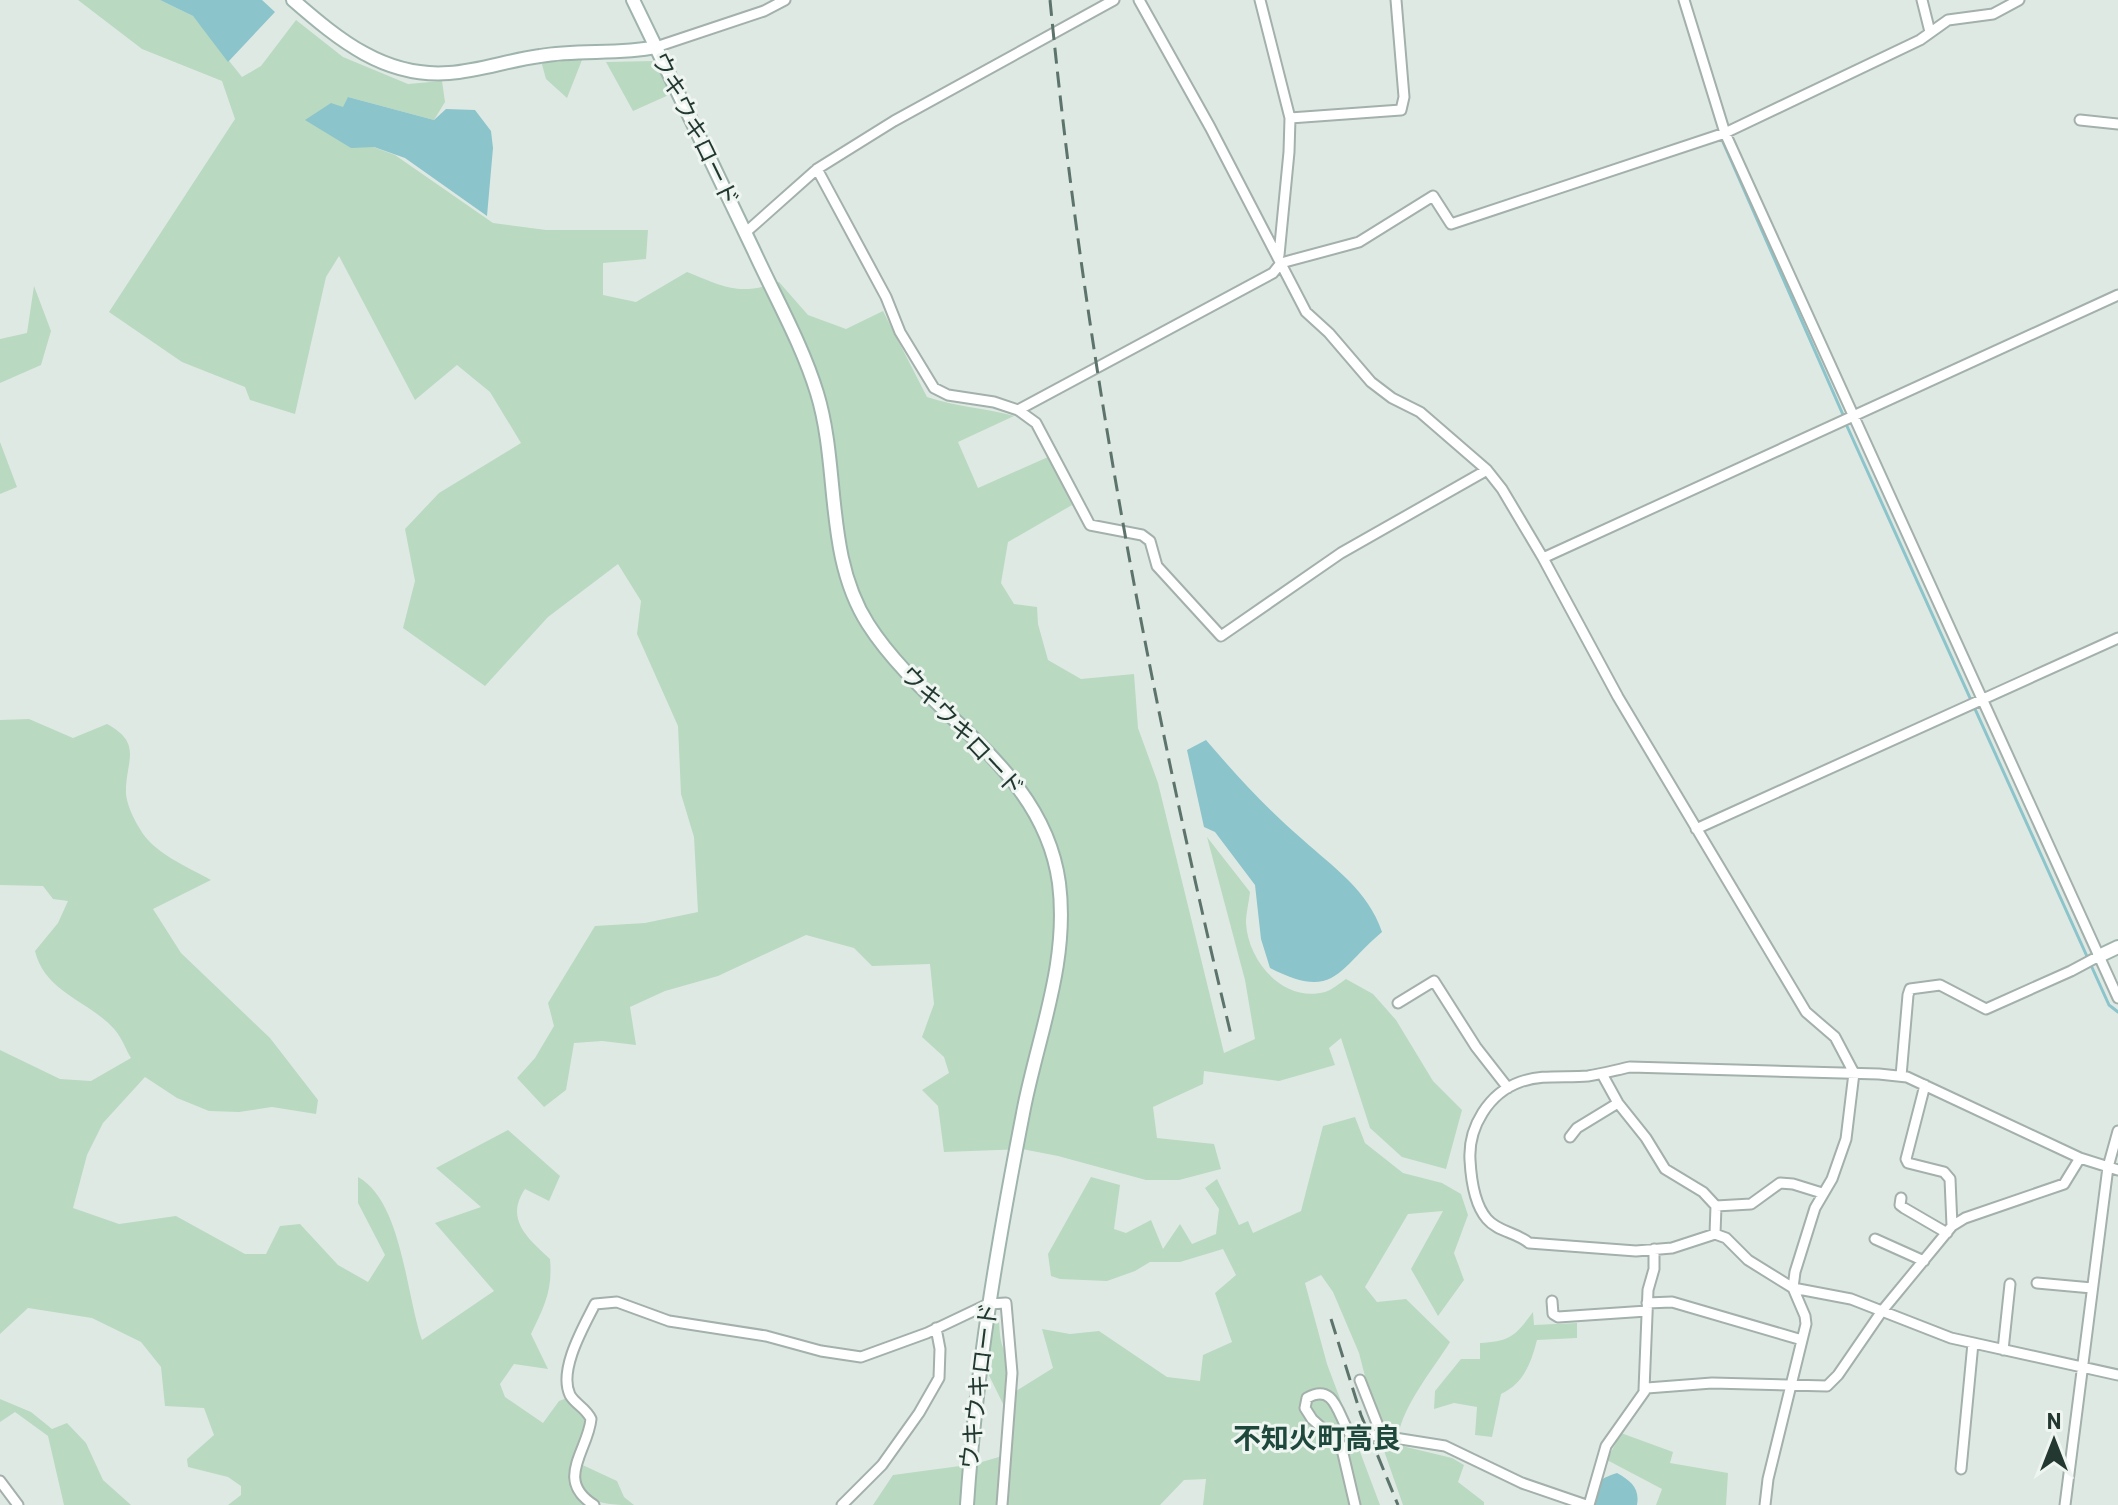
<svg xmlns="http://www.w3.org/2000/svg" width="2118" height="1505" viewBox="0 0 2118 1505" font-family="Barlow,'Noto Sans JP',sans-serif">
<rect width="100%" height="100%" fill="#dfe9e4"/>
<path fill="#b9d9c1" d="M78,0h82l33,16 49,61 19,-11 35,-46 47,37 65,27 34,-3 3,21 -11,18 -86,-23 20,48 27,10 98,68 53,7h102l-2,29 -43,4v32l33,7 51,-30c38,15 51,24 92,10l29,33 38,14 37,-18 44,86c29,10 58,11 87,19l-56,26 20,46 70,-31 24,48 -64,37 -7,41 13,21 23,3 1,17 10,36 33,19 53,-5 4,54 20,55 66,270 31,-14 -10,-59 -38,-143 43,55c-1,10 -4,21 -4,31 2,38 37,80 79,69 7,-2 15,-9 21,-13l27,15 23,26 37,61 29,29 -16,59 -44,-12 -32,-29 -29,-90 -12,10 6,17 -56,16 -75,-10 -1,13 -50,23 4,31 57,6 7,25 -42,11h-33l-88,-24 -36,-7 -78,3 -6,-46 -16,-16 27,-17 -5,-16 -22,-20 12,-33 -4,-40 -58,2 -18,-18 -48,-13 -88,41 -53,15 -35,16 6,38 -34,-4 -28,2 -8,47 -22,17 -27,-29 18,-20 19,-32 -6,-23 47,-77 50,-3 53,-11 -4,-75 -13,-43 -3,-68 -41,-92 4,-33 -23,-37 -70,53 -63,69 -82,-58 12,-47 -10,-52 34,-36 82,-50 -31,-51 -33,-27 -42,35 -76,-144 -13,21 -31,137 -45,-14 -5,-13 -63,-25 -73,-50 126,-193 -13,-38 -80,-32z
M573,58l9,2 -15,38 -21,-19 -5,-18 17,1z
M654,61l17,33 -38,17 -27,-49z
M34,286l17,45 -10,34 -41,18v-44l27,-6z
M0,442l17,45 -17,7z
M29,719l44,19 34,-14c37,20 18,37 19,70 1,11 8,26 14,35 13,24 48,38 71,51l-58,29 28,44 89,85 48,62 -2,14 -44,-7 -33,5 -30,-1 -32,-13 -32,-21 -42,46 -16,32 -14,53 46,16 57,-8 69,38h21l14,-28 20,-2 38,41 30,17 17,-27 -27,-52v-26c44,24 48,118 64,163l72,-49 -59,-68 46,-16 -45,-39 72,-38 52,46 -11,25 -24,-12c-21,31 4,50 25,70 3,31 -6,48 -19,75l17,35 -34,-5 -14,20 5,13 38,26 16,-22 8,-3 20,22 -13,41 43,20 7,16 10,8c-17,0 -32,0 -47,-8l-5,4 4,4h-358l13,-10v-9l-13,-9 -40,-10 -1,-8 27,-24 -10,-27 -39,-2 -4,-39 -20,-25 -49,-24 -64,-10 -28,26v-284l60,29 31,2 40,-23c-5,-8 -9,-20 -16,-28 -25,-29 -70,-37 -80,-79l23,-28 10,-22 -15,-2 -10,-13 -43,-1v-165z
M1355,1117l10,26 38,30 39,10 19,11 7,21 -14,38 10,27 -26,36 -27,-47 32,-58 -35,3 -43,73 12,15 29,-3 44,43c-16,26 -55,73 -52,103l54,13 12,7 -6,17 26,20v3h-81l-21,-60h15v-10l-12,-7 -10,-13 -16,-62 -26,-61 -12,-17 -16,8 22,81 53,141h-177l3,-26 -22,1 -24,25h-287l20,-30 82,-11 34,-10 5,-43 -10,-5 -20,-41 5,-49 10,4c1,17 1,33 17,43v28l37,-23 -11,-39 28,5 29,-3 68,46 33,4 3,-26 29,-13 -17,-49 21,-18 -13,-26 -43,13h-30l-15,9 -28,10 -47,-2 -9,-3 -3,-22 43,-77 29,8 -6,44 12,4 25,-13 12,29 17,-25 12,20 24,-10 3,-25 -14,-21 12,-9 22,46 9,-4 5,12 48,-22 22,-85z
M1533,1312l1,13 43,-2v15l-40,2c-6,23 -13,43 -36,54l-9,43 -17,-2 2,-28 -23,-4 -20,6 1,-18 26,-32h19v-16c31,-2 35,-7 53,-31z
M0,1399l31,13 21,17 15,-6 19,20 17,37 28,25h-67l-16,-69 -33,-24 -15,10z
M1621,1433l52,19 -3,11 58,10 -2,32h-70l6,-16 -55,-29z"/>
<path fill="#8bc4cb" d="M160,0h102l13,12 -47,50 -35,-46z
M348,97l86,23 12,-11 29,1 16,21 2,17 -6,68 -82,-58 -31,-11 -23,1 -46,-28 26,-17 12,4z
M1206,740c30,35 61,69 96,99 31,28 66,51 80,93 -45,38 -47,69 -112,36l-9,-29 -6,-54 -40,-53 -11,-5 -17,-77z
M1617,1473c14,8 23,15 20,32h-44c6,-22 2,-25 24,-32z"/>
<g fill="none" stroke-linecap="round" stroke-linejoin="round">
<path stroke="#8bc4cb" stroke-width="3" d="M1723,142l121,275
M1846,424l263,581 9,7"/>
<g stroke="#a3b0ab" stroke-width="13">
<path id="street" d="M1139,0l71,127 96,185 23,21 42,49 21,16 28,14 67,58 15,19 41,69 75,139 188,315 29,25 19,36 -8,66 -14,40 -17,29 -20,64 -2,16 12,28 1,8 -38,155 -3,26
M1260,0l30,118 -1,34 -10,103
M1684,0l41,133 393,865
M1922,0l8,32
M656,47l108,-36 21,-11
M1290,118l111,-8 3,-13 -8,-97
M2080,120l38,4
M817,169l69,128 14,35 34,56 14,7 46,7 24,8 18,13 54,102 52,10 8,6 7,25 64,70 120,-83 146,-83
M745,233l72,-64 77,-48 220,-121
M1018,410l255,-137 8,-10 78,-21 74,-46 18,28 274,-91 195,-93 28,-20 45,-6 26,-14
M1543,558l575,-263
M1696,829l422,-191
M1398,1003l36,-22 42,66 32,41
M1602,1074l16,29 28,35 19,31 38,23 13,14 -1,28
M1901,1076l7,-81 2,-6 30,-4 46,24 85,-38 28,-15
M1925,1085l-19,74 2,4 36,9 6,7 2,47
M1570,1137l7,-9 41,-25
M2118,1170l-38,-12 -173,-81 -28,-3 -249,-7c-14,3 -28,7 -42,9 -22,2 -46,-2 -68,6 -31,11 -52,45 -50,78 1,19 4,44 17,59 11,13 29,13 42,24l107,8 36,-3 43,-14 11,4 22,22 45,28 58,11 100,39 167,37
M1901,1198l-1,7 4,3 43,25
M1716,1206l35,-2 29,-21 13,1 29,9
M1875,1239l49,22
M2037,1283l55,5
M1552,1301l1,13 5,3 89,-6
M1647,1303l25,-1 130,38
M2003,1350l7,-66
M1360,1380l22,56
M1644,1390l4,-100 6,-21v-20
M1961,1469l12,-126
M0,1481l18,24
M594,1505c-40,-25 -6,-54 -3,-86 -5,-11 -16,-15 -21,-24 -12,-25 14,-69 25,-91l22,-2 52,19 97,15 55,15 40,6 66,-24 61,-29 18,-1 6,70 -10,132
M842,1505l40,-40 37,-52 20,-35 1,-29 -4,-21
M1355,1505l-14,-60 -29,-26 -7,-11 2,-10c28,-16 31,18 43,36l32,2 63,10 77,37 64,22
M1589,1505l17,-59 41,-58 65,-5 115,3 11,-11 44,-64 70,-85 13,-8 99,-34 16,-26
M2065,1505l43,-338 10,-36"/>
</g>
<g stroke="#9fb4ac" stroke-width="16">
<path id="secondary" d="M293,0c46,40 92,78 156,73 31,-2 60,-13 91,-17 38,-7 78,-1 116,-9
M633,0c41,84 81,167 121,251 21,46 48,93 63,142 23,75 7,162 51,231 58,91 175,142 191,259 10,78 -20,150 -35,225 -26,133 -48,261 -57,397
M2099,956l19,-9"/>
</g>
<use href="#street" stroke="#fff" stroke-width="9"/>
<use href="#secondary" stroke="#fff" stroke-width="12"/>
<path stroke="#5c746c" stroke-width="3" stroke-dasharray="16 8" stroke-linecap="butt" d="M1050,0c34,349 99,694 181,1035
M1331,1319l30,96 37,90"/>
</g>
<g text-anchor="middle" stroke-width="6" stroke-linejoin="round" paint-order="stroke">
<g font-size="24" fill="#223831" stroke="#eff6f2">
<text transform="translate(695 129) rotate(64)" y="8">ウキウキロード</text>
<text transform="translate(962 731) rotate(47)" y="8">ウキウキロード</text>
<text transform="translate(979 1386) rotate(-83)" y="8">ウキウキロード</text>
</g>
<g font-size="28" font-weight="bold" fill="#1f483c" stroke="#eff6f2">
<text x="1317" y="1448">不知火町高良</text>
</g>
</g>
<g transform="translate(2054 1441)" stroke="#eff6f2" stroke-width="6" paint-order="stroke">
<path d="M0-6L14 30L0 20L-14 30Z" fill="#223831"/>
<text y="-12" font-size="22" font-weight="bold" text-anchor="middle" fill="#223831">N</text>
</g>
</svg>
